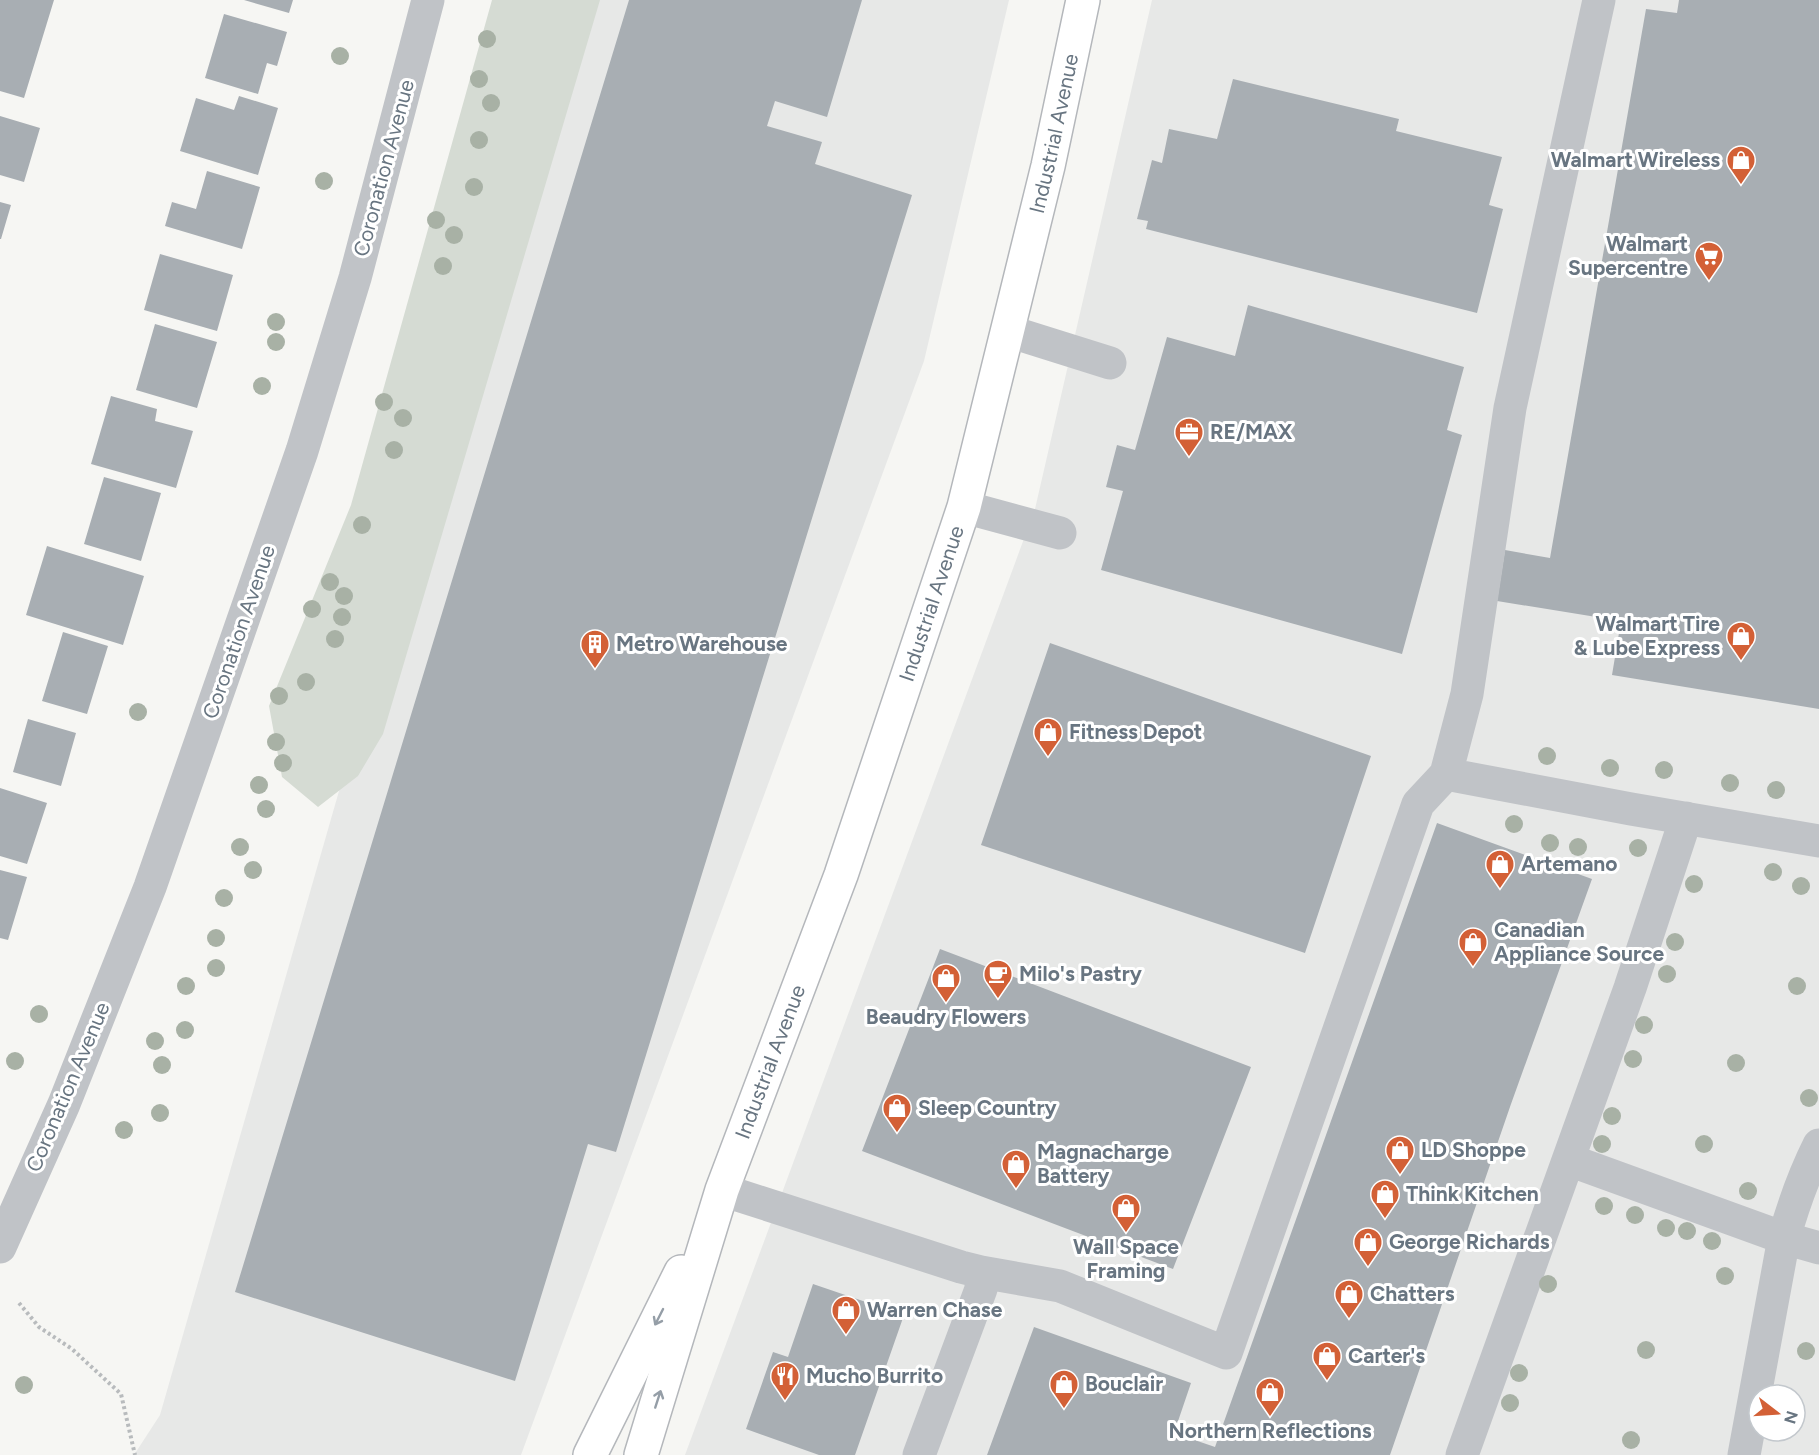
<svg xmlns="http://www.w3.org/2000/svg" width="1819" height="1455" viewBox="0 0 1819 1455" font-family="Figtree,sans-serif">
<rect width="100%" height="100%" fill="#f6f6f3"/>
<path fill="#e7e8e7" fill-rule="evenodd" d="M570,0h439l-85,361 -403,1094h-387l26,-40 278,-969z
M1152,0h667v1455h-1134l350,-946zM1759,1395h36v36h-36z"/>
<path fill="#d5dbd3" d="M492,0h108l-217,734 -25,42 -40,31 -36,-30 -13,-71 82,-201z"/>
<path fill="#a8aeb3" d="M0,0h54l-30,98 -24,-7z
M244,0h49l-4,13z
M629,0h233l-35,117 -52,-16 -8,25 55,16 -7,22 97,31 -296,957 -28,-8 -73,237 -280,-89z
M1679,0h140v709l-207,-34 9,-54 -124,-20 8,-51 45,8 96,-549 31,4z
M224,14l63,18 -10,34 -10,-3 -9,31 -53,-16z
M1233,79l166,40 -3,12 106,26 -13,48 14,4 -26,104 -331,-84 2,-8 -11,-2 15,-59 10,3 7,-34 48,10z
M239,96l39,12 -20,67 -78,-24 16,-53 38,12z
M0,116l40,12 -16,54 -24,-7z
M207,171l53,16 -18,62 -77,-23 7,-24 24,7z
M0,202l11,3 -10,34h-1z
M160,254l73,21 -16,56 -73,-21z
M1248,305l216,62 -17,63 15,5 -60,219 -301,-84 22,-79 -17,-4 11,-42 18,5 32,-113 68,19z
M155,324l62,18 -20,66 -61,-18z
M111,396l46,13 -2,12 38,10 -17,57 -85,-24z
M104,477l57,16 -20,68 -57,-17z
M47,546l97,30 -21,69 -97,-30z
M63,632l45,14 -21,68 -45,-13z
M1050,643l321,113 -66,197 -324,-108z
M28,719l48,14 -15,53 -48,-14z
M0,788l47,15 -20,61 -27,-8z
M1437,823l155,56 -81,225 -121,351h-403l47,-128 157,56 -17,50 41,14z
M0,870l27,7 -19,63 -8,-2z
M940,949l311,118 -78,202 -311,-118z
M813,1284l91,31 -49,140h-36l-73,-26 27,-77 15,5z"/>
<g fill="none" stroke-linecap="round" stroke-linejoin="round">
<g stroke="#b4b7bb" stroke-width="36">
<g id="major">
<path d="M590,1455l91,-183"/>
<path id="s1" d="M641,1455l81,-265 119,-315 123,-368 84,-341 35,-166"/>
</g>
</g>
<path stroke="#b8bbbd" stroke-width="4" stroke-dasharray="3 3" stroke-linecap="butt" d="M19,1303l20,24 33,22 49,45 14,61"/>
<path stroke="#c0c3c7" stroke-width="33" d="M1008,331l102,32
M964,507l96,26
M1446,774l185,35 188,32
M1569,1160l215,78 35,10
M722,1190l239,77 20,5v17l-62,166
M0,1247l64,-143 86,-217 152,-436 53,-173 73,-278
M981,1272l79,14 166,67 192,-549 28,-30 21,-80 43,-286 89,-408
M1462,1455l168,-467 56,-170
M1744,1455l40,-217c9,-32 20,-63 35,-93"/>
<use href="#major" stroke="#fff" stroke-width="33"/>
</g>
<g fill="#a8b1a5">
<circle cx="487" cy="39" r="9"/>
<circle cx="340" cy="56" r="9"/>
<circle cx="479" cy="79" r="9"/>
<circle cx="491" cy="103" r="9"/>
<circle cx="479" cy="140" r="9"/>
<circle cx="324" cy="181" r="9"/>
<circle cx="474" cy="187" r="9"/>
<circle cx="436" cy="220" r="9"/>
<circle cx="454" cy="235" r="9"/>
<circle cx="443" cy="266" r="9"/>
<circle cx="276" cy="322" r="9"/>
<circle cx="276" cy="342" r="9"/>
<circle cx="262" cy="386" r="9"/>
<circle cx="384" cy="402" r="9"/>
<circle cx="403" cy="418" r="9"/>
<circle cx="394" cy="450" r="9"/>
<circle cx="362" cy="525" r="9"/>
<circle cx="330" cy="582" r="9"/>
<circle cx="344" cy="596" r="9"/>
<circle cx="312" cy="609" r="9"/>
<circle cx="342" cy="617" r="9"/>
<circle cx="335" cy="639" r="9"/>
<circle cx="306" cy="682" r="9"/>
<circle cx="279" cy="696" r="9"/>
<circle cx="138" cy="712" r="9"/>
<circle cx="276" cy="742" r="9"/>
<circle cx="1547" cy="756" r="9"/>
<circle cx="283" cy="763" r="9"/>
<circle cx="1610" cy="768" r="9"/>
<circle cx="1664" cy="770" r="9"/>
<circle cx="1730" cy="783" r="9"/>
<circle cx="259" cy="785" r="9"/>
<circle cx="1776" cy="790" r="9"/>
<circle cx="266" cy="809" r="9"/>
<circle cx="1514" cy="824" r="9"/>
<circle cx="1550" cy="843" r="9"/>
<circle cx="240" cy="847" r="9"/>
<circle cx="1578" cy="847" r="9"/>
<circle cx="1638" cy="848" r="9"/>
<circle cx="253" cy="870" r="9"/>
<circle cx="1773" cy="872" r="9"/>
<circle cx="1694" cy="884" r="9"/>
<circle cx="1801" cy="886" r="9"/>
<circle cx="224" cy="898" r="9"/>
<circle cx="216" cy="938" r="9"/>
<circle cx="1675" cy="942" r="9"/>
<circle cx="216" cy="968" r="9"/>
<circle cx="1667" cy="974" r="9"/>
<circle cx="186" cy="986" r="9"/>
<circle cx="1797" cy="986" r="9"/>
<circle cx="39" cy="1014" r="9"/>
<circle cx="1644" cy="1025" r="9"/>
<circle cx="185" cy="1030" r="9"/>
<circle cx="155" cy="1041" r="9"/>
<circle cx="1633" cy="1059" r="9"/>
<circle cx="15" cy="1061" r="9"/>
<circle cx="1736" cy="1063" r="9"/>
<circle cx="162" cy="1065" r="9"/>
<circle cx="1809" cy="1098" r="9"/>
<circle cx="160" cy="1113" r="9"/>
<circle cx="1612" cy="1116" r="9"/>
<circle cx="124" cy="1130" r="9"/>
<circle cx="1602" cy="1144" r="9"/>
<circle cx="1704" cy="1144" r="9"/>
<circle cx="1748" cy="1191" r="9"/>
<circle cx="1604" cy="1206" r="9"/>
<circle cx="1635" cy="1215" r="9"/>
<circle cx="1666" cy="1228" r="9"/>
<circle cx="1687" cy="1231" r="9"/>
<circle cx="1712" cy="1241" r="9"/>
<circle cx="1725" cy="1276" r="9"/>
<circle cx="1548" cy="1284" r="9"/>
<circle cx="1646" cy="1350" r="9"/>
<circle cx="1806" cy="1351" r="9"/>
<circle cx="1519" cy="1373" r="9"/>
<circle cx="24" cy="1385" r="9"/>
<circle cx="1510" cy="1403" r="9"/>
<circle cx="1631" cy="1440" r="9"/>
</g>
<defs><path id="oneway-shaft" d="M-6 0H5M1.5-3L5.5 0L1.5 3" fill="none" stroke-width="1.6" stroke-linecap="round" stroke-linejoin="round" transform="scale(1.5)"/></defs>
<g stroke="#959ea7">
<use href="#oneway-shaft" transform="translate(659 1317) rotate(117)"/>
<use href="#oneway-shaft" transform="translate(658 1399) rotate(-72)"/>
</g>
<defs>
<g id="shop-pin" transform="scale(1.5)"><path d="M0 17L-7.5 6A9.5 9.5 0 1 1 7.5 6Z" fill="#d36036" stroke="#fff"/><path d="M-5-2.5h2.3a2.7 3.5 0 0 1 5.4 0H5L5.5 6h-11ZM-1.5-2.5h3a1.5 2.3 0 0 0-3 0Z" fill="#fff"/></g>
<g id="supermarket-pin" transform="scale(1.5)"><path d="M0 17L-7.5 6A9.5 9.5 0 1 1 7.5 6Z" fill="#d36036" stroke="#fff"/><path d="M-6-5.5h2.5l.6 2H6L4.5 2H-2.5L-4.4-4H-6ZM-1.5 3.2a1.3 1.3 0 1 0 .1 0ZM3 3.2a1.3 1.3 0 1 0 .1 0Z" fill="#fff"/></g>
<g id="office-pin" transform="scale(1.5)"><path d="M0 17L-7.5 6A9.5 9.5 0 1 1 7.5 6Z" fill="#d36036" stroke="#fff"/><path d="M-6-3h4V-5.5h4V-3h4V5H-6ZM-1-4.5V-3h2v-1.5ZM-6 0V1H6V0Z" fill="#fff"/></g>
<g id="building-pin" transform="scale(1.5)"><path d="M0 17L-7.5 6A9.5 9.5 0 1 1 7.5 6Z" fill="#d36036" stroke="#fff"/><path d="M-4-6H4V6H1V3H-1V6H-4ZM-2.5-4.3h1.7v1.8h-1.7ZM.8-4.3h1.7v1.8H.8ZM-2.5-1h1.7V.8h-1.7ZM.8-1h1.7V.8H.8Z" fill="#fff"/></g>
<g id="cafe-pin" transform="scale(1.5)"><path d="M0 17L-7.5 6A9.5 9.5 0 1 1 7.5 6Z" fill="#d36036" stroke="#fff"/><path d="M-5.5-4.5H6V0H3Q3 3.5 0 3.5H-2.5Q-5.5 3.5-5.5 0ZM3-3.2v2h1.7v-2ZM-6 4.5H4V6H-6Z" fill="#fff"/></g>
<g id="restaurant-pin" transform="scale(1.5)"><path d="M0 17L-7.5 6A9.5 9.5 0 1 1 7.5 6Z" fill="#d36036" stroke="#fff"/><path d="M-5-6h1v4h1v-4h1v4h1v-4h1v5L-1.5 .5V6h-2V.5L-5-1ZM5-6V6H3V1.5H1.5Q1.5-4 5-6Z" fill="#fff"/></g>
</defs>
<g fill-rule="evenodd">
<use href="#shop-pin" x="1741" y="160"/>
<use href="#supermarket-pin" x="1709" y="256"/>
<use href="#office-pin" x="1189" y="432"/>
<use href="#shop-pin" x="1741" y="636"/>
<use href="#building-pin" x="595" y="644"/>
<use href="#shop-pin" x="1048" y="732"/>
<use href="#shop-pin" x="1500" y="864"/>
<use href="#shop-pin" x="1473" y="942"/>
<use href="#cafe-pin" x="998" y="974"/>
<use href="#shop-pin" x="946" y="978"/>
<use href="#shop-pin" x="897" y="1108"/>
<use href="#shop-pin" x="1400" y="1150"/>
<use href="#shop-pin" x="1016" y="1164"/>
<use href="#shop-pin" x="1385" y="1194"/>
<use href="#shop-pin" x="1126" y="1208"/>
<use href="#shop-pin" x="1368" y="1242"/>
<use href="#shop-pin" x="1349" y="1294"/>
<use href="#shop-pin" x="846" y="1310"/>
<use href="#shop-pin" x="1327" y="1356"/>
<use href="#restaurant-pin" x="785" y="1376"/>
<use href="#shop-pin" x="1064" y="1384"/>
<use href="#shop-pin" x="1270" y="1392"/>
</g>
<g text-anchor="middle" stroke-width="6" stroke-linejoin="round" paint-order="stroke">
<g font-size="21" fill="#687581" stroke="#fff">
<text dy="7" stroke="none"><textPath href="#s1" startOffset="1386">Industrial Avenue</textPath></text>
<text transform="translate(384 168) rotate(-75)" y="7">Coronation Avenue</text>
<text dy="7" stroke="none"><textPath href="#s1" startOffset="900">Industrial Avenue</textPath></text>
<text transform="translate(239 632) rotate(-71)" y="7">Coronation Avenue</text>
<text dy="7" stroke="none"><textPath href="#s1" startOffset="414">Industrial Avenue</textPath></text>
<text transform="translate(68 1087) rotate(-67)" y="7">Coronation Avenue</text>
</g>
<g font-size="21" font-weight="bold" fill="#687581" stroke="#fff" text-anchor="start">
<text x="1720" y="167" text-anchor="end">Walmart Wireless</text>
<text x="1688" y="251" text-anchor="end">Walmart<tspan x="1688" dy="24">Supercentre</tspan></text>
<text x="1210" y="439">RE/MAX</text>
<text x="1720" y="631" text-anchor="end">Walmart Tire<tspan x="1720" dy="24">&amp; Lube Express</tspan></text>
<text x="616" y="651">Metro Warehouse</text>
<text x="1069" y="739">Fitness Depot</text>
<text x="1521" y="871">Artemano</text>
<text x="1494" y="937">Canadian<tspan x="1494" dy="24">Appliance Source</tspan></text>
<text x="1019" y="981">Milo's Pastry</text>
<text x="946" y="1024" text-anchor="middle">Beaudry Flowers</text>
<text x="918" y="1115">Sleep Country</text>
<text x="1421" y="1157">LD Shoppe</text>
<text x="1037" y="1159">Magnacharge<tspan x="1037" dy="24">Battery</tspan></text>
<text x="1406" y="1201">Think Kitchen</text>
<text x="1389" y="1249">George Richards</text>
<text x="1126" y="1254" text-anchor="middle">Wall Space<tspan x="1126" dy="24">Framing</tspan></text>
<text x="1370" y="1301">Chatters</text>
<text x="867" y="1317">Warren Chase</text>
<text x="1348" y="1363">Carter's</text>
<text x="806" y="1383">Mucho Burrito</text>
<text x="1085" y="1391">Bouclair</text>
<text x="1270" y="1438" text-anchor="middle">Northern Reflections</text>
</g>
</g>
<g transform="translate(1777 1413) rotate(107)"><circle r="28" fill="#ffffff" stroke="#c3c8cd" stroke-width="1.5"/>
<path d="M0-4.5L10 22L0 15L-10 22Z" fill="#d36036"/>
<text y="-9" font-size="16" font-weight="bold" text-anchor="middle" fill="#687581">N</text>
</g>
</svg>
